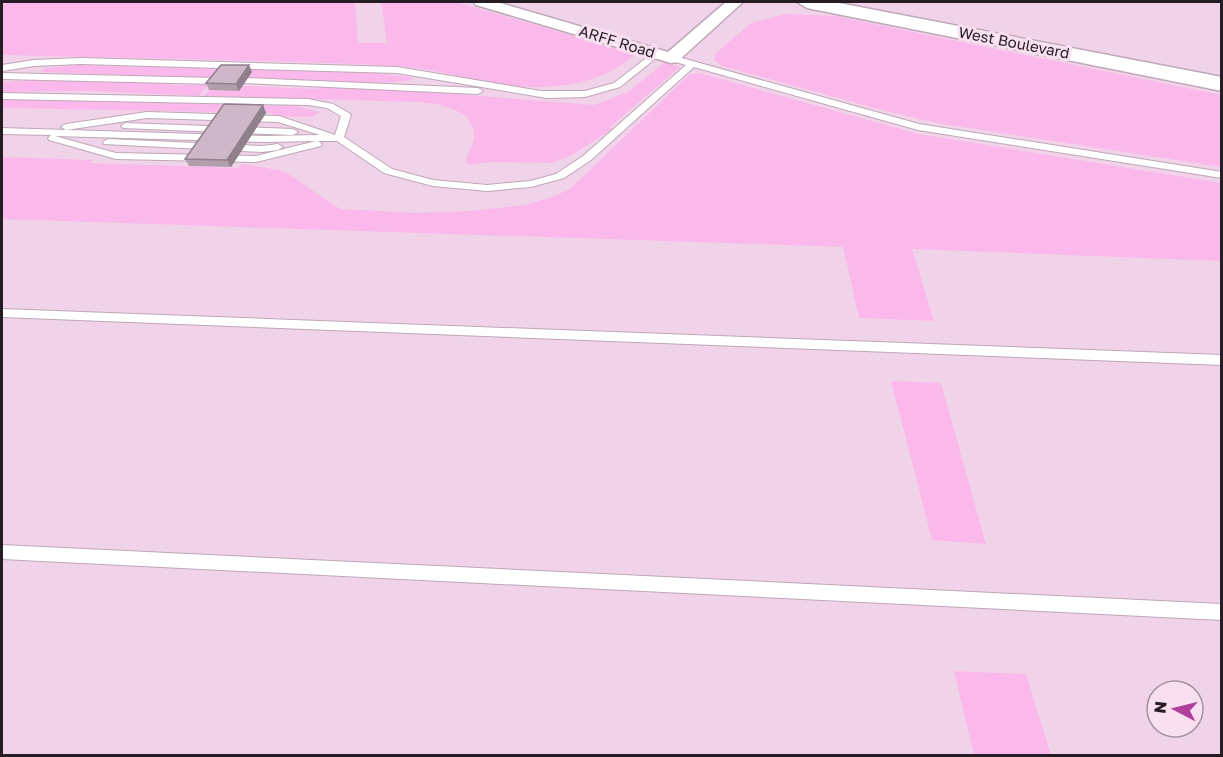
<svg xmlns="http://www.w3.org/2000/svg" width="1223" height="757" viewBox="0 0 1223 757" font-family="'Golos Text',sans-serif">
<rect width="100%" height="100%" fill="#f8e0f1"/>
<path fill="#f1d3e9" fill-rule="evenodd" d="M2,2h1219v753h-1219zM1157,691h36v36h-36z"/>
<path fill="#fab9ea" d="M2,2h353l3,41h29l-6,-41h75l180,52c-27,24 -57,31 -92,33 -50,2 -99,-18 -148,-21 -133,-6 -264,-8 -394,-11z
M785,14l50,2 386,79v72l-284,-44 -59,-14 -156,-43 -8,-6 2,-7 35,-30z
M665,62l15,5 -70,60 3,2 -43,27 -18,7 -62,-1 -19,3 -5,-2c0,-10 8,-17 8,-27 1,-27 -37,-33 -57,-34l-213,-6 5,-6 29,1 5,-5 74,3 2,-2 73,2 202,16 34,-13z
M79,65l296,8 36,4 1,2c-12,8 -138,0 -164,-1l4,-5 -33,5 -179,-6 6,-4z
M699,73l220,61 302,49v78l-309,-12 22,72 -75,-3 -16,-71 -841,-28v-62l91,3 -3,3 149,5 3,-4 42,7 56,38 78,4 52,-2 55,-6 30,-9 16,-8 119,-114z
M34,80l139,3 -2,2h37l-9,11 -108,-5 -89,1v-10z
M2,99l294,7 24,6 -8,5 -40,-1 1,-3 -271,-5z
M891,381l50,2 45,161 -54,-4z
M954,671l72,3 25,81h-77z"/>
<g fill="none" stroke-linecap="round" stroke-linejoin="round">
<g stroke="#bea7b7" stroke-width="2">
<path id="service" d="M654,52l7,2 -41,33 -35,10 -38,1 -150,-25 -316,-9 -47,2 -32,5v-6l32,-5 47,-2 316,9 144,24h44l29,-8z
M671,55l248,69 303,48v6l-304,-48 -224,-63 -103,93 -27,18 -33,9 -44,4 -54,-5 -49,-13 -47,-32h-19l4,3 -1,2 -65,16 -140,-3 -67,-19 -1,-2 3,-3 -49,-1v-6l264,8 54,-1 -42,-13 -131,-4 -81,12 -5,-3 5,-3 81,-12 132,4 56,19 6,-19 -14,-8 -19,-3 -306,-6v-6l306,6 25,5 16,9 2,2 -7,22 48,32 41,11 54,5 43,-4 26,-7 27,-18 103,-91 -18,-5v-4zM55,136l211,6 50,-1 -60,15 -140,-3z
M2,73l214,5 5,3 -5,3 -214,-5z
M246,78l232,10 5,3 -5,3 -235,-11 -2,-2z
M126,123l167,6 5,3 -5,3 -170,-7 -2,-2z
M108,139l154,7 16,-2 5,3 -5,3 -16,2 -158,-8 -1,-2z
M2,309l1220,46v10l-1220,-48z
M2,545l1220,59v16l-1220,-61z"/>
</g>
<g stroke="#bea7b7" stroke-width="3">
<path id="minor" d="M474,2h23l171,50 58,-50h17l-66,60 -6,1 -195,-58z"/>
</g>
<g stroke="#bea7b7" stroke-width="3">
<path id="tertiary" d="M797,2h37l388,75v14l-415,-83z"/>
</g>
<use href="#service" fill="#fff" fill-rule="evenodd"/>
<use href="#minor" fill="#fff" fill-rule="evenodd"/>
<use href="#tertiary" fill="#fff" fill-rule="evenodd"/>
</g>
<path fill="#b19dac" d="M252,72l-13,19 -30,-1 -3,-7z
M263,105l3,8 -35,54 -42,-1 -4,-7z"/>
<path fill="#90808c" d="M249,65l3,7 -13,19 -3,-7z
M263,105l3,8 -35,54 -4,-7z"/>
<path fill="#ceb7c8" stroke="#90808c" stroke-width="1.5" d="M221,65h28l-13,19 -30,-1z
M224,104l39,1 -36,55 -42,-1z"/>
<g text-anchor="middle" stroke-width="6" stroke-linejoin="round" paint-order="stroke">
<g font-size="15" fill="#251d23" stroke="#f8e0f1">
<text transform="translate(617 42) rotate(17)" y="5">ARFF Road</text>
<text transform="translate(1014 43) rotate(11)" y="5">West Boulevard</text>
</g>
</g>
<rect width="1223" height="757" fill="none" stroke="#251d23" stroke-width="6"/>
<g transform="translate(1175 709) rotate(277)"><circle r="28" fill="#f8e0f1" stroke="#a4929f" stroke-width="1.5"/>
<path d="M0-4.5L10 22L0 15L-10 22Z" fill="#b03f9b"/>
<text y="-9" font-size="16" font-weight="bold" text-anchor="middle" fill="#251d23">N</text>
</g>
</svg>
